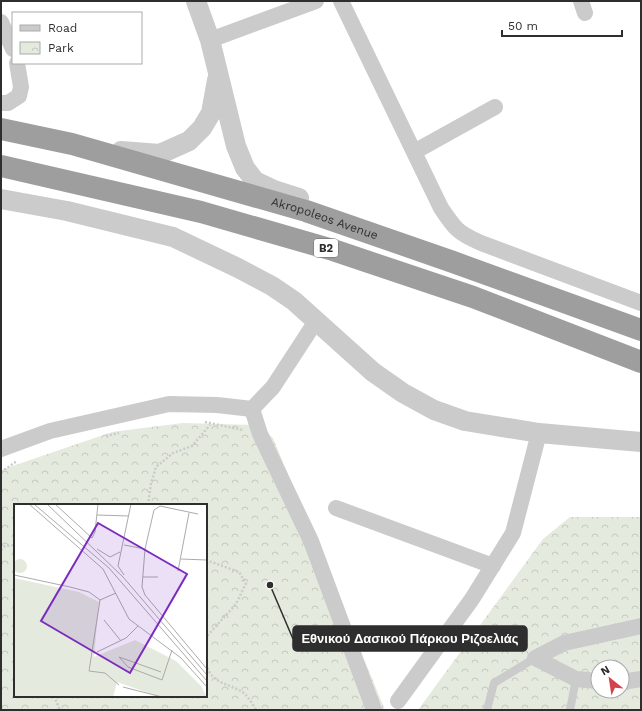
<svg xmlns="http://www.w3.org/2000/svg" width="642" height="711" viewBox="0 0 642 711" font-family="'Work Sans',sans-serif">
<defs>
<pattern id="park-crowns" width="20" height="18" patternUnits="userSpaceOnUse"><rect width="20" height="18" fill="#e4eadd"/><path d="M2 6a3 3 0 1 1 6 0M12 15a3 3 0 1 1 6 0" fill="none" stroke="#c4c9be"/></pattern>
</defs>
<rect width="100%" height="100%" fill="#fff"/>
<path fill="url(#park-crowns)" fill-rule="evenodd" d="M183,423l71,2 6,2 13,11 112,272h-384v-240l111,-38zM15,505h191v191h-191z
M570,517h71v193h-223l125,-171zM598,667h24v24h-24z"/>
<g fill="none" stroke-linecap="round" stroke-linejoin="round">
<path stroke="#cbcbcb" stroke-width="2.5" stroke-dasharray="2 2" stroke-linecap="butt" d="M205,422l38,8
M106,436l13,-3
M1,472l16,-11
M148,505l3,-22 5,-16 17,-14 19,-7 18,-21
M1,550l4,-4 10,-1
M206,560l33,12 7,11 -10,21 -28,31 -2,7
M206,664c6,22 26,19 39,30 4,4 8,11 11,16
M54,696l6,14"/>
<path stroke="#cbcbcb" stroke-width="8" d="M487,710l7,-27 41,-25
M570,710l6,-31"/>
<path stroke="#cbcbcb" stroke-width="16" d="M341,1l100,207c14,21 17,25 40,35l160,60
M581,1l4,12
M1,22l12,27
M210,40l106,-39
M1,103h7l11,-7 2,-9 -4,-24
M414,152l81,-45
M252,409l8,25 51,107 63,169
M252,409l21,-22 43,-66
M1,449l49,-18 119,-27 48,1 35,4
M336,508l157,58
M535,658l29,-15 77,-17
M535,658l41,21 22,2
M622,682l19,-3
M398,701l74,-102 41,-66 26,-100"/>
<path stroke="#cbcbcb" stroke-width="20" d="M196,1l14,39 26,106 9,22 10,13 19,9 25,8
M121,151l39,3 29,-13 13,-13 9,-15 6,-33
M1,199l66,12 106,26 65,31 34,18 22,15 79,71 30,21 31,17 31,11 74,12 102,9"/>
<g stroke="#9e9e9e" stroke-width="22">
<path id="s1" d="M1,129l71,15 234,67 147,51 188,68"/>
<path d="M1,166l200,46 132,38 140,47 168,65"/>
</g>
</g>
<g text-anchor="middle" stroke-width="4" stroke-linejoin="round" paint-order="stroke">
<rect fill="#fff" stroke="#6d6d6d" stroke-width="1" x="314" y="239" width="24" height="18" rx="3"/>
<g font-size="11" font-weight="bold" fill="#2e2e2e">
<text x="326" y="252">B2</text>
</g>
<g font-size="12" fill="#2e2e2e" stroke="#fff">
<text dy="4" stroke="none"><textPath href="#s1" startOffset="336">Akropoleos Avenue</textPath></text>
</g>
</g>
<g transform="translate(14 504)">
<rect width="193" height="193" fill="#fff"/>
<path d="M0,74l65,14 20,10 -5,55 41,-17 41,21 25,25 6,11 -50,-1 -40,-14 -4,15h-99z" fill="#e4eadd"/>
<path d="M-1 62a7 7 0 1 1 14 0a7 7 0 1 1-14 0Z" fill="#e4eadd"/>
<path fill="none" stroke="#ababab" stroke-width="1" d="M15,0l74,65 26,50 52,39 26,29M20,0l75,64 98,113M33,0l76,73 84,98M41,0l37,34 3,-6 3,-28M184,10l-38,-8 -6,4 -9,39 -3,38 3,8 62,74M83,11l32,1M110,41l21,4M83,45l13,8 10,-5M167,55l26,1M164,67l11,-58M0,71l56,12 19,5 11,8M110,71l-6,-9 13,-62M129,73h15M86,96l-11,71 16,2 14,12M86,96l16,-7M90,116l17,21M83,148l29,-14 12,-12M105,153l9,10 34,13 10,-30M105,153l42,15M109,183l39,10"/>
<path fill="#7b2cbf" fill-opacity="0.15" stroke="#7b2cbf" stroke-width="2" d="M84,19l89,51 -57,99 -89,-52z"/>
<rect width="193" height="193" fill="none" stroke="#2e2e2e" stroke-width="2"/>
</g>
<path fill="none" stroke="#2e2e2e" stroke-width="1.5" d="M270 585L293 639"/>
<circle fill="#2e2e2e" stroke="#fff" stroke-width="1.5" cx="270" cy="585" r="4"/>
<rect fill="#2e2e2e" stroke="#2e2e2e" stroke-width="1.5" x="293" y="626" width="234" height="25" rx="4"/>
<g font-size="13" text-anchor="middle" font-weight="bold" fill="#fff">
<text x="410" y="643">Εθνικού Δασικού Πάρκου Ριζοελιάς</text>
</g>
<rect width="642" height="711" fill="none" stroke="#2e2e2e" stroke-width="4"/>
<rect x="12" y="12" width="130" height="52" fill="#ffffff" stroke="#ababab"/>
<rect x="20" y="25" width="20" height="6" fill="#cbcbcb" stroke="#ababab"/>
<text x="48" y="32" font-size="12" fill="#2e2e2e">Road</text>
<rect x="20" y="42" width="20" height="12" fill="url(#park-crowns)" stroke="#ababab"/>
<text x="48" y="52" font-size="12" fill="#2e2e2e">Park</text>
<g transform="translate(610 679) rotate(330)"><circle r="19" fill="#ffffff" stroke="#ababab"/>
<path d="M0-3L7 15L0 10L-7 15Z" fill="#d2434d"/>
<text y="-6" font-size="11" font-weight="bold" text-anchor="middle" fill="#2e2e2e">N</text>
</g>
<path d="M502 30v6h120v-6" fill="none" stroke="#2e2e2e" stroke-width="2"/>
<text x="508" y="30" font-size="12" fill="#2e2e2e" stroke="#ffffff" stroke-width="3" paint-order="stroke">50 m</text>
</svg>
